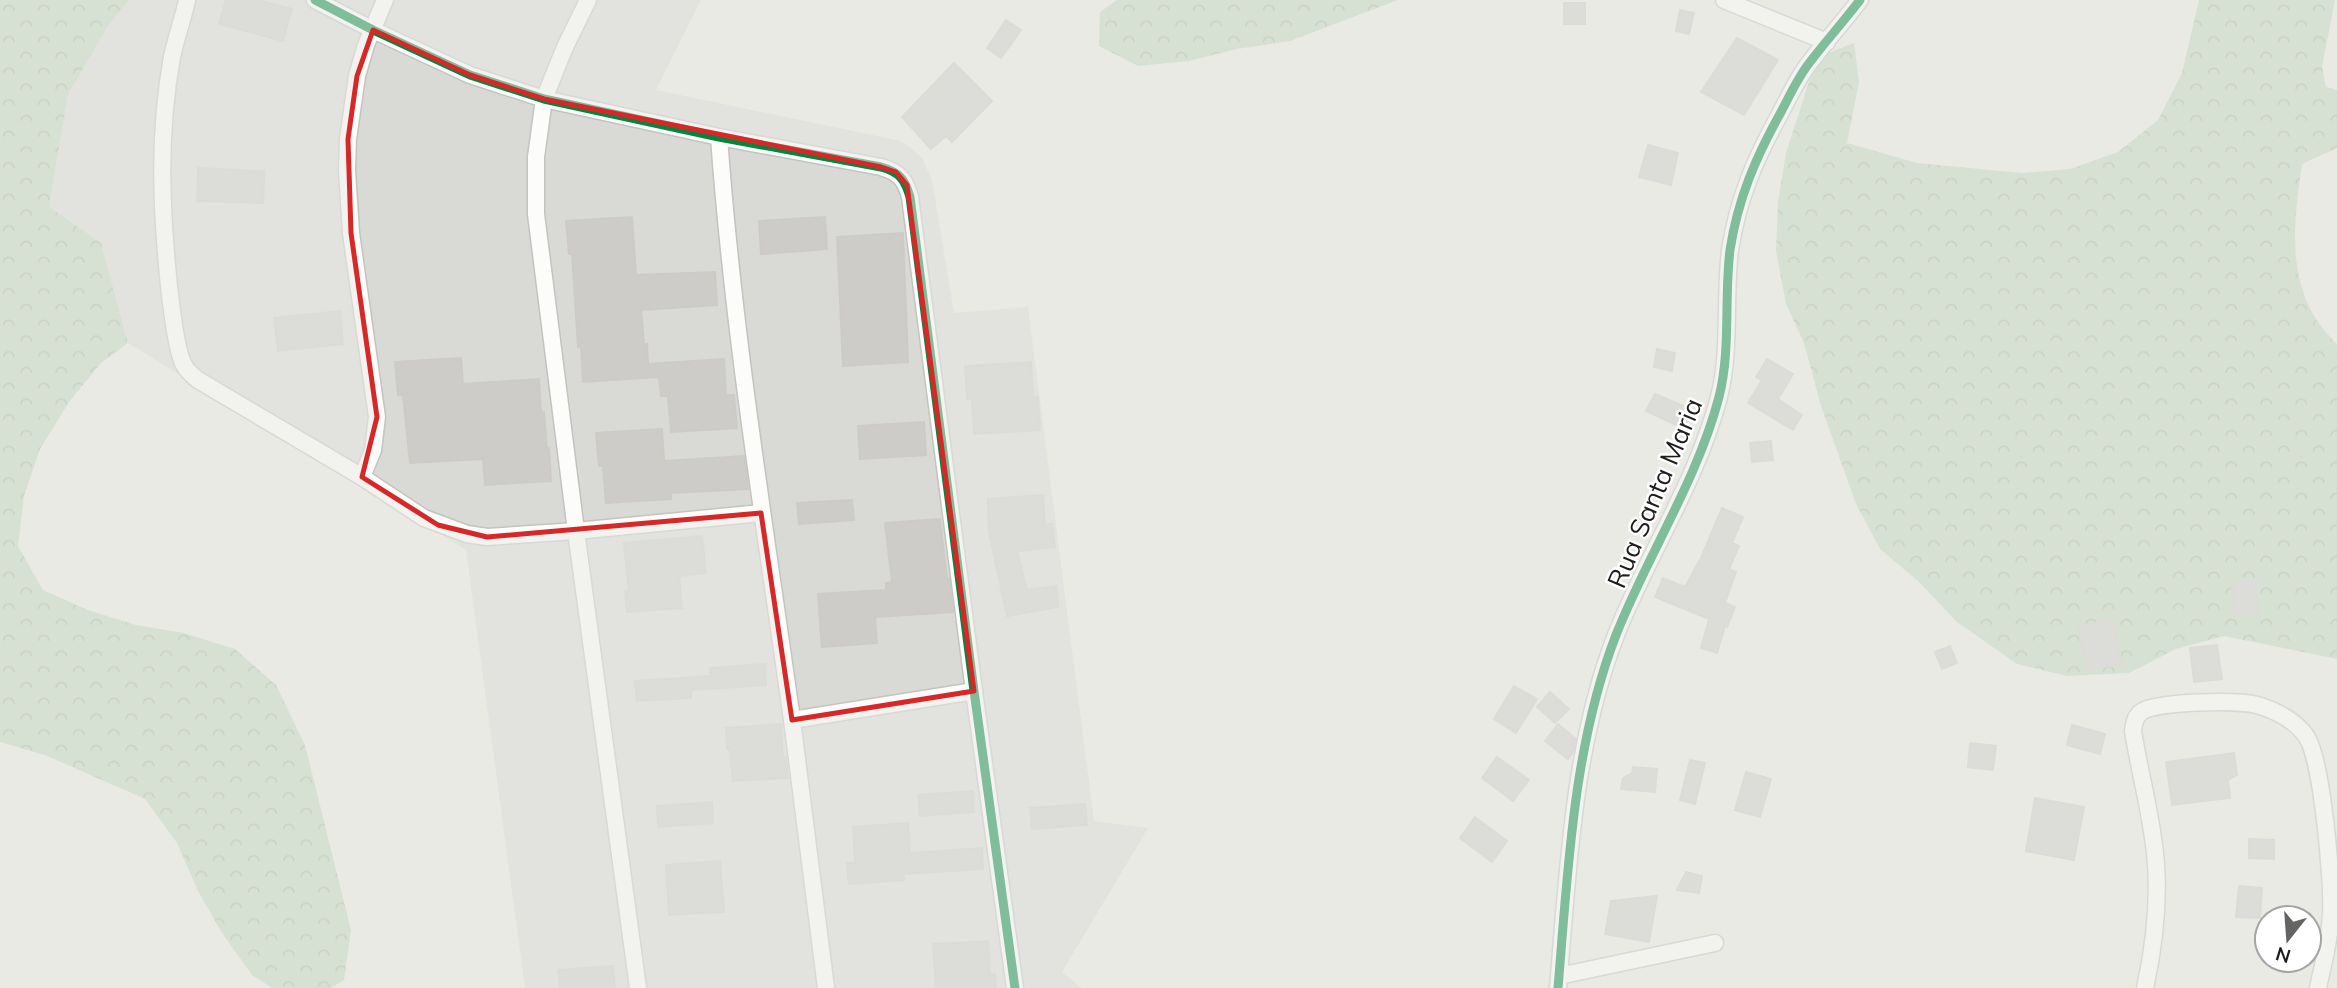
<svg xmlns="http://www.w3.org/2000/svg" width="2337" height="988" viewBox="0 0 2337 988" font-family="Mulish,sans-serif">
<defs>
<pattern id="forest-crowns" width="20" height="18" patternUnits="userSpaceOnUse" patternTransform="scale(1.75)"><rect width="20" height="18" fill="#c1d8bc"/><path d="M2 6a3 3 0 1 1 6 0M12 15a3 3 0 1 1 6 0" fill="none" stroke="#a5b9a1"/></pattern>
</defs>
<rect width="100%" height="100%" fill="#eaeae5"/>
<path fill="#d9d9d6" d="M129,0h572l-45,90 240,50 10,4 16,14 10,22 22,133 74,-6 66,514 54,7 -86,144 19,16h-556l-59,-438 -338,-207 -27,-100 -52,-35 19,-113 40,-69z"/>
<path fill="url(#forest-crowns)" d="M0,0h129l-21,26 -40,69 -19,112 52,36 27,100 -27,20 -32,39 -29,47 -16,47 -6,50 25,44 45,20 48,15 48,8 51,16 41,36 29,60 46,185 -7,50 -13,8h-59l-20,-13 -30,-42 -24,-42 -21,-48 -32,-44 -100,-44 -45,-13z
M1117,0h281l-108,41 -53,8 -48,12 -51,5 -39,-20 1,-34z
M2199,0h136l-13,67 4,20 11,3v58l-35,16c-7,51 -15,103 11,150 6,11 16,21 24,31v314l-113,-23 -48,13 -47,24 -62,3 -50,-12 -60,-42 -39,-41 -38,-32 -24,-45 -35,-98 -17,-63 -18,-39 -10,-53 2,-50 8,-48 31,-96 37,-14 5,39 -12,61 70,20 105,10 48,-4 48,-17 40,-32 24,-47z"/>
<path fill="#cdccc8" stroke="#cdcbc6" stroke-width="2" d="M226,0h31l35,9 -9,32 -64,-17z
M1564,3h21v21h-21z
M1680,10l14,3 -5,21 -13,-3z
M1006,20l15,10 -20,28 -14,-10z
M1737,38l41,22 -34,55 -43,-23z
M954,63l38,38 -40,41 -6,-6 -15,13 -29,-32z
M1648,145l30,8 -7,32 -32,-8z
M198,168l66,3 -1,32 -66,-2z
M632,217l4,58 79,-3 2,33 -76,5 3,35 3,-1 1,20 76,-5 2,36h8l3,33 -66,4 -3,-36h-7l-2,-19 -76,5 -2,-36 -3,1 -6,-93h-3l-3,-33z
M825,217l2,32 -66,5 -2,-33z
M903,233l5,129 -65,4 -6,-129z
M340,311l3,33 -65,7 -4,-33z
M1657,349l18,4 -3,18 -18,-4z
M461,358l2,26 76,-5 2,34 3,-1 3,37 2,-1 2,33 -66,4 -2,-26 -73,4 -7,-68h-5l-3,-33z
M1767,359l26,15 -15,25 24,16 -9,15 -45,-27 14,-23 -6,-3z
M1031,362l2,35h5l2,33 -66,4 -2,-35h-5l-2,-33z
M1655,394l40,17 -12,17 -37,-17z
M924,422l2,33 -66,4 -2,-33z
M662,429l2,32 80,-5 4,33 -77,4v6l-65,4 -3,-37h-4l-3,-33z
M1771,441l2,19 -21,2 -2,-19z
M1043,495l2,30 7,-1 3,23 -38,4 10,39 30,-4 1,21 -51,9 -18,-84 -1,-33z
M852,500l2,20 -55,4 -2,-21z
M1722,508l21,9 -11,26 7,3 -10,23 7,3 -11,31 10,4 -8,20 -2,-1 -8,27 -16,-5 8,-29 -54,-22 8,-19 22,9 16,-29z
M940,519l7,60h2l4,33 -78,5 2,26 -55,4 -4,-53 68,-4v-7l6,-1 -7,-59z
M702,536l4,37 -27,3 3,32 -55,4 -2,-21h4l-5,-48z
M2256,581l2,33 -24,1 -2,-33z
M2113,619l9,45 -35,6 -9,-44z
M2217,645l5,34 -28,3 -4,-34z
M1950,646l7,17 -15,6 -7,-17z
M765,664l1,21 -75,5v8l-54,3 -2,-20 75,-5v-8z
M1514,686l23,13 -21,34 -22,-14z
M1550,692l19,17 -14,14 -18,-16z
M781,724l2,34 3,-1 2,21 -55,3 -3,-32h-3l-1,-21z
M1558,724l18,15 -3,13 -5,7 -23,-18z
M2072,725l33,9 -5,20 -33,-9z
M1970,743l26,3 -3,24 -25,-3z
M2234,753l3,22 -9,5 2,18 -58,7 -6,-43z
M1497,757l32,23 -16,21 -31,-23z
M1690,760l15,3 -10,41 -15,-4z
M1633,767l24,2 -2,23 -34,-3 2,-11 9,-5z
M1746,772l25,7 -11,38 -25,-7z
M973,791l1,21 -54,4 -2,-21z
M2035,798l49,9 -10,53 -48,-9z
M712,802l1,21 -55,4 -1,-21z
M1085,804l2,21 -55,4 -2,-21z
M1475,817l32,24 -15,21 -32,-24z
M908,823l2,30 72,-5 1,21 -80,5 1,6 -55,4 -2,-21h8l-2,-36z
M2249,839l25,1v19l-25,-1z
M720,861l4,51 -55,3 -3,-50z
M1686,872l16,4 -3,17 -22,-3z
M2239,886l23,2 -2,30 -24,-1z
M1657,896l-8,46 -44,-8 6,-33z
M988,941l2,34 5,-1 1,14h-60l-3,-44z
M613,966l2,21 -55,1 -2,-18z"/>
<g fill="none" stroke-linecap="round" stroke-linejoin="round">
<g stroke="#c3c3c1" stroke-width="19">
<path id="street" d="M187,0c-4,19 -11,38 -15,57 -14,77 -11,151 -3,229 2,17 7,66 15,79 3,6 9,11 14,15l164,97 62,41 43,16 20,3 89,-6 185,-18
M315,0l58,30 97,45 74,24 175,38 162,30c18,5 24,12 29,30l64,494 41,297
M588,0l-23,47 -21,52 -8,58v57l40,317 62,457
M1724,0l103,42
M719,137c14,195 46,389 73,583 12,89 22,179 34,268
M362,477l11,-27 4,-33 -26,-184 -4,-63 1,-31 9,-63 9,-31 19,-45
M792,720l182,-29
M1559,976l156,-33
M1558,988c10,-118 15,-242 58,-353 32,-81 81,-154 103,-238 12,-47 5,-99 11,-147 8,-52 26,-93 51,-138 9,-17 17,-35 29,-50 16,-21 34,-41 50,-62
M2145,988c9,-41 14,-81 11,-124 -3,-44 -16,-89 -23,-133 1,-8 2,-14 8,-19 16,-11 97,-12 116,-7 18,5 39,16 49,31 16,21 27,149 25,178 -1,25 -8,50 -13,74"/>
</g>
<use href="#street" stroke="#fcfcfb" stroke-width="16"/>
<g stroke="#fff" stroke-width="13">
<path id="cycleway" d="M315,0l58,30 97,45 74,24 175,38 162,30c18,5 24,12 29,30l64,494 41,297
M1558,988c10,-118 15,-242 58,-353 32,-81 81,-154 103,-238 12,-47 5,-99 11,-147 8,-52 26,-93 51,-138 9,-17 17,-35 29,-50 16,-21 34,-41 50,-62"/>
</g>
<use href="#cycleway" stroke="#00873e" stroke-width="9"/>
</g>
<path d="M0 0H2337V988H0ZM373,30l97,45 74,24 337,68 15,5 11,13 67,506 -182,29 -31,-207 -274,24 -49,-12 -76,-48 15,-60 -26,-184 -3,-94 9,-63z" fill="#eaeae5" fill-opacity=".55" fill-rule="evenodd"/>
<path fill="none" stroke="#d62828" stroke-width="5" stroke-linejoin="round" d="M373,30l97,45 74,24 337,68 15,5 11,13 67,506 -182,29 -31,-207 -274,24 -49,-12 -76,-48 15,-60 -26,-184 -3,-94 9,-63z"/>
<g text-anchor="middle" stroke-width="5" stroke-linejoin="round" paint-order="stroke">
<g font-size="26" fill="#1c1c1c" stroke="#fff">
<text transform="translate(1655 493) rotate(-67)" y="9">Rua Santa Maria</text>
</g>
</g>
<g transform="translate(2288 939) rotate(197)"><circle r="33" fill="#ffffff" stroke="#a4a4a4" stroke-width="2"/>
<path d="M0-5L12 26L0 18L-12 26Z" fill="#646462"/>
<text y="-10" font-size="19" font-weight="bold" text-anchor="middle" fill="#1c1c1c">N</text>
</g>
</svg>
